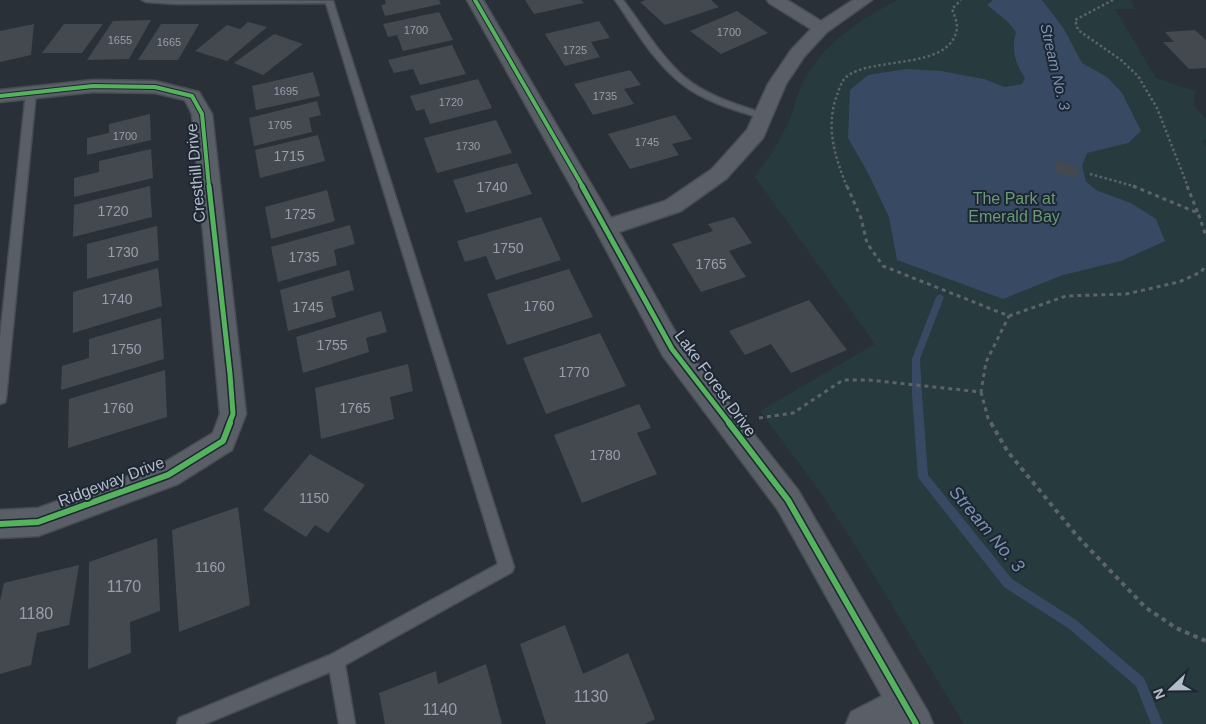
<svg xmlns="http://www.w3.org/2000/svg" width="1206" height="724" viewBox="0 0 1206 724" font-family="Arial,sans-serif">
<rect width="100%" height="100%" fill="#2a3038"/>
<path fill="#273a3e" d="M897,0h234l4,9h-20l41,69 39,13 -1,14 12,15v19l-3,1 3,6v578h-242l-97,-160 -48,-74 -59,-79 115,-67 -120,-167c12,-17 23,-33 32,-52 7,-14 9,-30 16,-43 20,-39 57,-62 94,-82z"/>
<path fill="#384963" d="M993,0h49l22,29 18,34 25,14 15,16 19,38 -13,12 -41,10 -5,13 4,16 12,9 33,12 25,16 9,22 -44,20 -58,14 -60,24 -106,-39 -8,-43 -21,-44 -20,-35 2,-48 18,-15 38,-6 35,2 43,8 21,8 17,-3 3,-6c-10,-15 -14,-28 -9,-46l-8,-10 -21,-17z"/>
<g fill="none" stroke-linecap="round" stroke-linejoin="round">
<path fill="#384963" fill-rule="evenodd" d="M940,294l4,3 -24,62 2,36 6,80 84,104 64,41 68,58 19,46h-12l-15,-38 -68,-58 -64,-41 -84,-107 -2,-3 -6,-82v-36l24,-62z"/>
</g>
<path fill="#444950" d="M385,0h54l2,4 -56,12 -4,-11 5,-1z
M525,0h56l3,3 -50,11z
M646,0h65l8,7 -54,18 -25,-23z
M737,11l31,22 -47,21 -31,-23z
M439,12l14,28 -50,11 -6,-16 -9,2 -5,-13z
M151,20l-22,39 -42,1 26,-39z
M599,21l11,17 -19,4 9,15 -35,9 -20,-32z
M248,22l19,5 -40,34 -32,-10 32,-26 13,4z
M34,24l-3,31 -31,7v-31z
M64,24h39l-21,29h-40z
M161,24h38l-21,36h-40z
M1195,30l11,10v28l-17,1 -26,-27h11l-9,-10z
M274,34l29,10 -40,31 -29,-12z
M452,45l14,29 -46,11 -7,-16 -19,4 -6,-13z
M630,70l11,15 -17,4 10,15 -41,11 -19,-31z
M313,72l7,24 -64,14 -4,-24z
M478,79l14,29 -62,16 -6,-15 -8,2 -6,-15z
M317,101l4,14 -12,3 3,14 -58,14 -5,-28z
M150,114l1,26 -64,15v-17l22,-5v-9z
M675,115l17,24 -20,5 7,11 -49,14 -22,-35z
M496,120l16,33 -75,20 -13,-35z
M318,135l7,26 -65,17 -5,-28z
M151,149l2,29 -79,19v-19l25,-6v-11z
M1056,161l23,6 -2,11 -23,-6z
M517,163l15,31 -66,19 -13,-33z
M150,186l2,31 -79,20 1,-32z
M327,190l8,31 -64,18 -6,-32z
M541,217l20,43 -65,20 -10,-24 -21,6 -8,-21z
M734,217l18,26 -23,8 17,26 -45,15 -29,-48 41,-13 -5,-7z
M350,225l5,19 -21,6 3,15 -59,17 -7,-35z
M157,226l2,34 -72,19v-35z
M158,268l4,38 -89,27v-41z
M569,269l24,48 -86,28 -20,-51z
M349,270l5,20 -23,7 5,20 -48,14 -8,-41z
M809,300l38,50 -56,23 -20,-29 -26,11 -16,-24z
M381,311l6,21 -21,6 3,14 -66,21 -7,-36z
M161,318l3,41 -103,31 1,-24 27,-8v-19z
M600,333l26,53 -80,28 -23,-56z
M408,364l5,27 -23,6 4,22 -73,20 -6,-51z
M165,370l2,47 -99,31 1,-49z
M639,404l12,24 -14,5 20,41 -75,29 -28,-68z
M310,454l55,31 -37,48 -13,-8 -9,12 -43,-27z
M238,507l12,98 -71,27 -7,-102z
M157,538l3,73 -30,11 1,31 -43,16 1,-107z
M79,565l-10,60 -32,8 -6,32 -31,9v-73l4,-18z
M565,625l18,49 45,-21 27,66 -10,5h-99l-26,-80z
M486,664l16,60h-117l-6,-31 57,-22 2,13z"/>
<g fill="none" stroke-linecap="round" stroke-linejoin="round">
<g stroke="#484c53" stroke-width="3">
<path id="lane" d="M142,0l191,1 181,566 -2,5 -167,93 10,59h-16l-9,-52 -125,52h-28l2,-6 151,-63 168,-91 -172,-561 -150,1 -30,-2z
M615,0h8c19,25 36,54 60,76 23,20 55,29 83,38v4h-6c-25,-8 -50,-15 -71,-29 -32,-21 -53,-59 -74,-89z
M31,89l5,3 -30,306 -1,4 -5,2v-66l26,-246z"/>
</g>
<g stroke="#484c53" stroke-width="3">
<path id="street" d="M467,0h16l128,218 54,-17 47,-32 35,-39 21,-46 23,-34 20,-21 -42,-26 -2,-3h20l34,21 32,-21h19l-45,32 -23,25 -18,27 -23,54 -37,41 -45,32 -62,21 62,110 117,148 130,222 5,12h-87l5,-12 31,-16 -104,-186 -115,-154 -68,-127z
M93,80l62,1 44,11 13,22 34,300 -14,36 -54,34 -140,52 -38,2v-28l38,-2 122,-43 53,-32 7,-19 -28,-300 -7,-14 -30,-7 -62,-1 -93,10v-12z"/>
</g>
<path stroke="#5d636a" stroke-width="2.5" stroke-dasharray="2.5 2.5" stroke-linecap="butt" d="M1113,0l-38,20 3,10 43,30 17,16 19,32 31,79
M1090,174l47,13
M847,187c-12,-30 -22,-60 -10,-92 2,-5 4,-13 8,-17 24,-23 108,-6 112,-51 0,-6 -3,-12 -5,-18l9,-9"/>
<path stroke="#5d636a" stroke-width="3" stroke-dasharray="4 4" stroke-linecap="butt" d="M847,186l14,32 6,25 16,23 126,50 57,-20 60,-2 53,-12 22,-10 5,-7
M1133,186l65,27 8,23
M1187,186l11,27
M981,392l7,26 4,6
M759,418l34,-5 50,-33h26l112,12 5,-30 23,-46"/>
<path stroke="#5d636a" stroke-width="4" stroke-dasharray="4.5 4.5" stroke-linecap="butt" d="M991,423l17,29 70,85 67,70 31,21 30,13"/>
<use href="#lane" fill="#5a5e66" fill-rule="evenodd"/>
<use href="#street" fill="#5a5e66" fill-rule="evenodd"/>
<g stroke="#1d2633" stroke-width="6">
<path id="cycleway-far2" d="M475,0l108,187
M0,96l93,-10 62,1 37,9 10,18 7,73"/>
</g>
<g stroke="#1d2633" stroke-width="8">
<path id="cycleway-far1" d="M209,186l21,188 3,40 -4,10
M582,186l90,163 58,75"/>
</g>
<g stroke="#1d2633" stroke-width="9">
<path id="cycleway" d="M729,423l59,77 128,224
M0,524l38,-2 130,-47 55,-34 7,-18"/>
</g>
<use href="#cycleway-far2" stroke="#56b35d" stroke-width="4"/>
<use href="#cycleway-far1" stroke="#56b35d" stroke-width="5"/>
<use href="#cycleway" stroke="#56b35d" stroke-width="6"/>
</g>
<g text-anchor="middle" stroke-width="4" stroke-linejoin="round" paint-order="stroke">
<g font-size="11" fill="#989fab">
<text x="416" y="34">1700</text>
<text x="729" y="36">1700</text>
<text x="120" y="44">1655</text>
<text x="169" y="46">1665</text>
<text x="575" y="54">1725</text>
<text x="286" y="95">1695</text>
<text x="605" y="100">1735</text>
<text x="451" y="106">1720</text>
<text x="280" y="129">1705</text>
<text x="125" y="140">1700</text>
<text x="647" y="146">1745</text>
<text x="468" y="150">1730</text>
</g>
<g font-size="14" fill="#989fab">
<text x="289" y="161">1715</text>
<text x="492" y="192">1740</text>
<text x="113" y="216">1720</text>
<text x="300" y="219">1725</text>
<text x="508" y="253">1750</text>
<text x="123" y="257">1730</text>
<text x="304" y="262">1735</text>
<text x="711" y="269">1765</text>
<text x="117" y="304">1740</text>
<text x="539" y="311">1760</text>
<text x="308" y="312">1745</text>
<text x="332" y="350">1755</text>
<text x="126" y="354">1750</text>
<text x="574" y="377">1770</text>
<text x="118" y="413">1760</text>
<text x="355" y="413">1765</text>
<text x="605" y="460">1780</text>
<text x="314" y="503">1150</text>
<text x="210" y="572">1160</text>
</g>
<g font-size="15" font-style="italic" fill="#7c92b1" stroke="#1d2633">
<text transform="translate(1055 67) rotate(77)" y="5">Stream No. 3</text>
</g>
<g font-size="16" fill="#b4bcc9" stroke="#1d2633">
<text transform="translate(195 173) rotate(-95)" y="6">Cresthill Drive</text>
<text transform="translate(716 383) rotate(54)" y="6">Lake Forest Drive</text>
<text transform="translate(111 481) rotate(-21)" y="6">Ridgeway Drive</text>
</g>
<g font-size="16" fill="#6b9a76" stroke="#1d2633">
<text x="1014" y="204">The Park at<tspan x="1014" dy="18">Emerald Bay</tspan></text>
</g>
<g font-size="16" fill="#989fab">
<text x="124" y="592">1170</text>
<text x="36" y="619">1180</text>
<text x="591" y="702">1130</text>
<text x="440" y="715">1140</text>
</g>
<g font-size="18" font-style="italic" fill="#7c92b1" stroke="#1d2633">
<text transform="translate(987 529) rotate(50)" y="6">Stream No. 3</text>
</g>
</g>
<g transform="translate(1171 689) rotate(248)" stroke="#1d2633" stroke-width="4" paint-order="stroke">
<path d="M0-4L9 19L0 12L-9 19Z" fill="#b4bcc9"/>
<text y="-8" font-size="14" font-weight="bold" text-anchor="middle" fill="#b4bcc9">N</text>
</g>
</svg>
